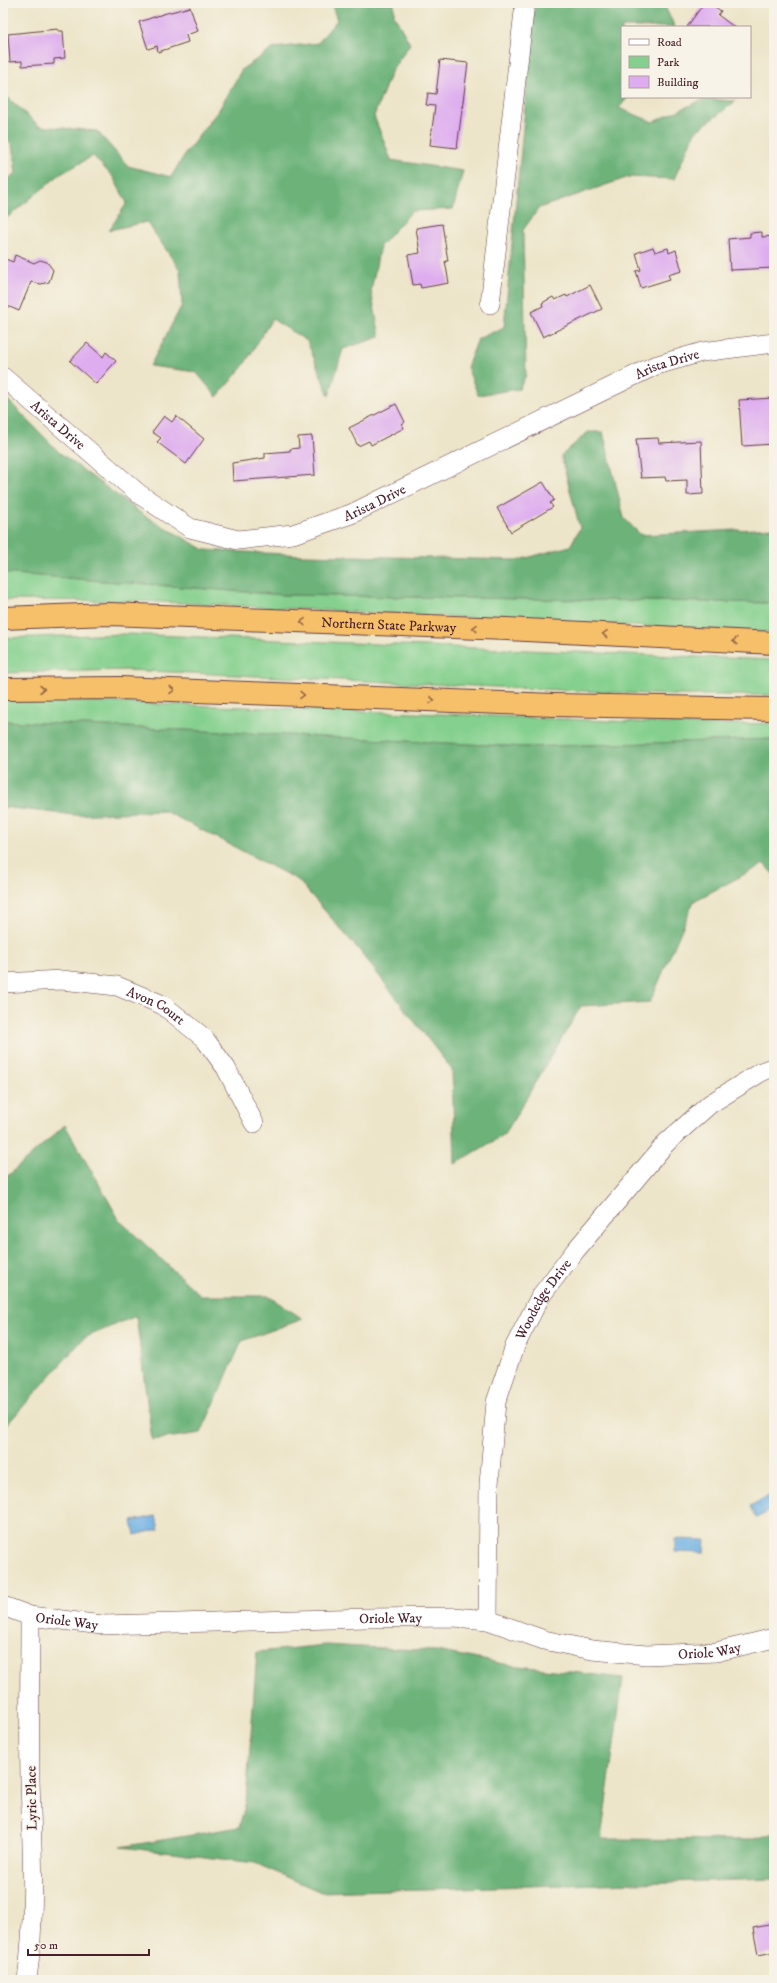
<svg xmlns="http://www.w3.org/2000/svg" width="777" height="1983" viewBox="0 0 777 1983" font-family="'IM FELL DW Pica',serif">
<rect width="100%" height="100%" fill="#f7f3e8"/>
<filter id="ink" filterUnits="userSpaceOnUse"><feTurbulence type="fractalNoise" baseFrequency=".025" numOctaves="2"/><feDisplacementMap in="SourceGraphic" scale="8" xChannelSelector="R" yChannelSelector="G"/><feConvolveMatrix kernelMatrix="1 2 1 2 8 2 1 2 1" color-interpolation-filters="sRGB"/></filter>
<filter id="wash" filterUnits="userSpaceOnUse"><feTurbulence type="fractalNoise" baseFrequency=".012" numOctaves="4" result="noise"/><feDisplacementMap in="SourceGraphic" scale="16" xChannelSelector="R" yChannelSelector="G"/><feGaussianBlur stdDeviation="0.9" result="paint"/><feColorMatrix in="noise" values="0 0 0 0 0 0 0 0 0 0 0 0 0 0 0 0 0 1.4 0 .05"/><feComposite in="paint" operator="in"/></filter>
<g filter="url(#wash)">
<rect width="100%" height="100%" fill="#ede5c9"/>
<path fill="#85d08e" stroke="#68785c" d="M3,573l281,22 490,8v30l-634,-32 -137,-1z
M127,634l647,26v35h-104l-544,-25 -123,3v-35z
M19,699l449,16 236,10 70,-2v16l-248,8 -523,-26v-21z"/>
<path fill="#6cb279" stroke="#5b6852" d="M331,3h63v12l16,29 -19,28 -17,44 17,44 72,11 -10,38 -41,2 -32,35 -9,45 9,46 -37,12 -14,47 -22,-55 -35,-22 -28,46 -27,32 -21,-25 -46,-6 32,-61 -2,-35 -33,-48 -38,8 18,-27 -14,-26 -20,-21 -34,19 -56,46v-38l13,-10 -4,-28 -9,-9v-43l36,33 58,5 31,35 43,11 14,-23 35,-46 22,-39 32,-21 44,-5 19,-23z
M535,3h128l12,24h-53v70h6l-9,11 34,14 51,-23 32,2 -41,31 -21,47 -45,-2 -90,31 -16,22 3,145 -7,14 -41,6 -11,-28 11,-28 26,-12z
M3,395l57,58 85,63 60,34 100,5 214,5 51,-14 10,-18 -19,-72 27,-24h15l21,86 17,17 133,-7v75l-490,-8 -281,-22z
M3,721l523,26 248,-8v136l-10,-11 -70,37 -44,101 -69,4 -76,128 -50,30 -3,-94 -93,-120 -61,-70 -133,-69 -92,4 -70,-8z
M65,1125l55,96 81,75h67l35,23 -61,22 -41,92 -49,7 -16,-124 -52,22 -81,91v-249z
M325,1645l111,6 74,14 113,13 -22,161 149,1 24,-7v46l-453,13 -66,-29 -134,-16 118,-20 7,-25 11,-150z"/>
<path fill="#6db1e3" stroke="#5c6887" d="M774,1493v16l-18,9 -6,-12z
M156,1516l3,13 -24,6 -3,-14z
M675,1539l30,1 -1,13 -29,-1z"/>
<g id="blocks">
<path fill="#deadef" d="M704,3h5l12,8 -3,4 16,12h-47z
M190,7l8,24 -12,4 2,7 -30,10 -1,-6 -9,3 -9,-27 24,-8z
M58,29v2h5l2,27 -11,1v5l-32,2v-5l-12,1 -2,-28z
M440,60l28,3 -11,85 -27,-3 5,-39 -9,-1 2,-12 8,1z
M442,224l6,37h-3l4,22 -28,5 -1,-4 -7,1 -5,-30 12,-2 -4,-25z
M762,232v5l12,-1v32l-44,2 -2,-31 22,-2v-4z
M653,247l2,5 13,-4 1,5 7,-3 6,21 -14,4 2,4 -29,9 -5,-17 5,-1 -5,-17z
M15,255l19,8 6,-3 7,2 6,8 -4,12 -8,2 -10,-2 -12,29 -16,-7v-46l10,4z
M590,285l12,24 -59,28 -12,-25 12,-6 -1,-3 11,-6 2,3 11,-5 1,2z
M87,343l16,14 3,-5 10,9 -20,23 -26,-23z
M774,398v46l-32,2 -3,-46z
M396,404l9,18 -3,2 2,4 -33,17 -2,-4 -11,5 -9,-18z
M164,416l8,6 4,-6 28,23 -18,25 -29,-22 4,-4 -9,-6z
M312,436l3,39 -82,6 -1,-18 33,-5v-5l25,-2v-2l9,-1 -1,-11z
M658,438l1,5 42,-2 2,53 -16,1v-15l-21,1 -1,-4 -24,1 -5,-39z
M543,482l11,18 -4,3 3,4 -42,25 -14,-24z
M774,1924v28l-16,3 -5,-27z"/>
</g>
</g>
<g filter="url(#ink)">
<use href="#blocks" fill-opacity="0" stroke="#623d43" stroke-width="1"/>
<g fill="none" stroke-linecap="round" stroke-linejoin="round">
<g stroke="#623d43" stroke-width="20">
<g id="minor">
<path d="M490,304l35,-301"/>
<path id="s1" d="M3,377l136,117 51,34 48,12 55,-6 58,-20 303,-148 48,-14 72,-9"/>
<path id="s2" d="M3,983l59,-3 55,6 46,19 41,33 22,30 28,55"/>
<path id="s3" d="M3,1606l27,10 72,9 266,-7 86,-1 34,3 56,20 48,10 55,5 69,-3 58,-14"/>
<path id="s4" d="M488,1620l1,-136 7,-82 19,-56 25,-49 35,-46 91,-108 44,-39 51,-32 13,-5"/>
<path d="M27,1980c9,-66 5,-133 3,-200 -1,-54 0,-109 0,-164"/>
</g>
</g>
<g stroke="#623d43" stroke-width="24">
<g id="highway">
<path id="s5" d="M3,618l106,-4 398,15 267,14"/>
<path d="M3,689l117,-1 434,17 220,4"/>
</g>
</g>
<use href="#minor" stroke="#fff" stroke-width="19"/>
<use href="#highway" stroke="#f6c06b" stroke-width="22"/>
</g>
<defs><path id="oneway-chevron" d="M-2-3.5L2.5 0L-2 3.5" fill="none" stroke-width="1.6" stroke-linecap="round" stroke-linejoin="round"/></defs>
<g stroke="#976748">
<use href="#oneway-chevron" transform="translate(303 622) rotate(-178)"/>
<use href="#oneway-chevron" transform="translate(475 628) rotate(-178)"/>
<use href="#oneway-chevron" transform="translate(605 634) rotate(-177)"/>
<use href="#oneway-chevron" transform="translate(735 641) rotate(-177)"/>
<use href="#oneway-chevron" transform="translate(42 689)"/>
<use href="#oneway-chevron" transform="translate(172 690) rotate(2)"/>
<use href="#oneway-chevron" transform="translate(302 695) rotate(2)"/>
<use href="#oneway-chevron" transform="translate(432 700) rotate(2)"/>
</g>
</g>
<g text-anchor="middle" stroke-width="3" stroke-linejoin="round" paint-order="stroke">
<g font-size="14" fill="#4a1f2b" stroke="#f7f3e8">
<text dy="5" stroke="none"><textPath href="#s1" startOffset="757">Arista Drive</textPath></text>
<text dy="5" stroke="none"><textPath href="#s1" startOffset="73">Arista Drive</textPath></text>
<text dy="5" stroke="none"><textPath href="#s1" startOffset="433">Arista Drive</textPath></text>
<text dy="5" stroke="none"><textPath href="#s5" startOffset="386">Northern State Parkway</textPath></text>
<text dy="5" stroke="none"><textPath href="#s2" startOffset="158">Avon Court</textPath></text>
<text dy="5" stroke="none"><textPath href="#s4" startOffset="332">Woodedge Drive</textPath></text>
<text dy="5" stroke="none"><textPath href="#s3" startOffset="390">Oriole Way</textPath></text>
<text dy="5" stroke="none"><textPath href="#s3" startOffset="66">Oriole Way</textPath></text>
<text dy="5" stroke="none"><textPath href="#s3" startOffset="714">Oriole Way</textPath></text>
<text transform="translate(31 1798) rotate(-91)" y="5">Lyric Place</text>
</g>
</g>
<rect width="777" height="1983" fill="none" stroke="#f7f3e8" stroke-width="16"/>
<rect x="621" y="26" width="130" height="72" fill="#f7f3e8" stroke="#b29e9c"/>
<rect x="629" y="39" width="20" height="6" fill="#ffffff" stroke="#b29e9c"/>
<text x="657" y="46" font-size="12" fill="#4a1f2b">Road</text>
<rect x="629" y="56" width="20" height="12" fill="#85d08e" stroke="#b29e9c"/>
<text x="657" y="66" font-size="12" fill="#4a1f2b">Park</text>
<rect x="629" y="76" width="20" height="12" fill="#deadef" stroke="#b29e9c"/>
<text x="657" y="86" font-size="12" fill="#4a1f2b">Building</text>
<path d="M28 1949v6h121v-6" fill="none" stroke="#4a1f2b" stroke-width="2"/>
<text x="34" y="1949" font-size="12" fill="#4a1f2b" stroke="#f7f3e8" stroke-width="3" paint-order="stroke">50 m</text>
</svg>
